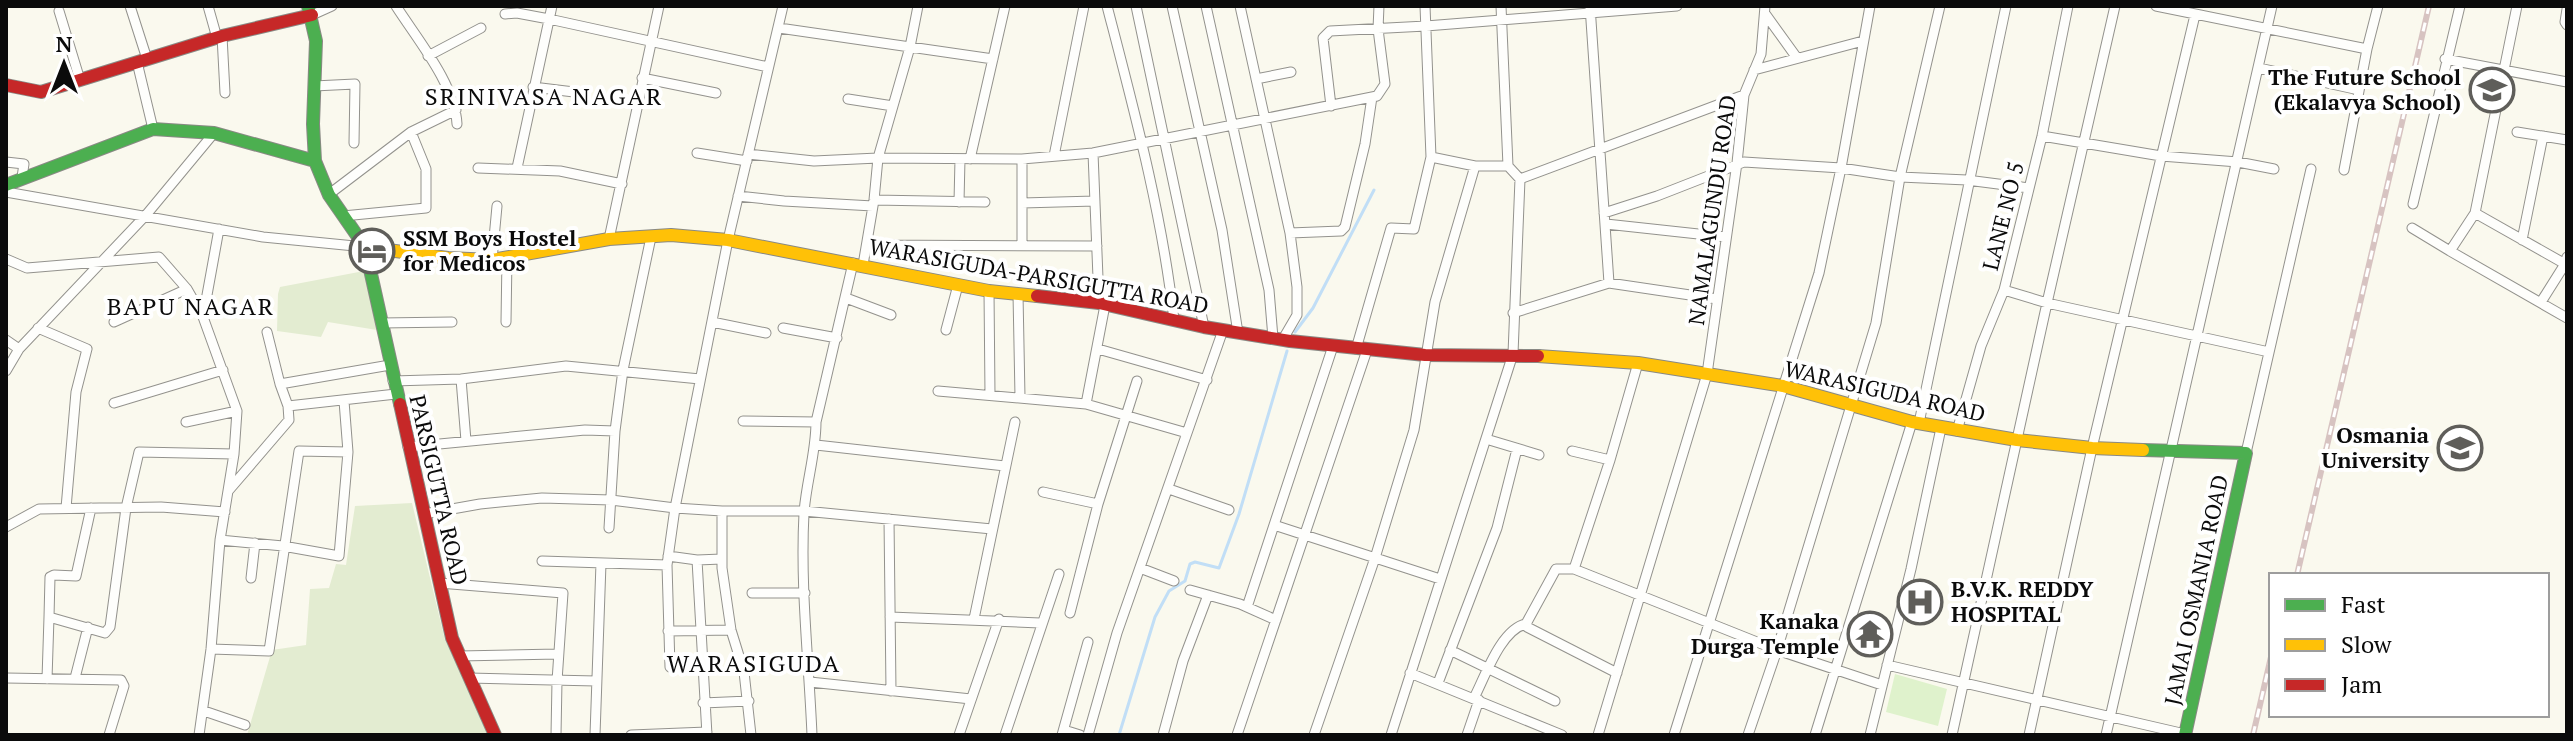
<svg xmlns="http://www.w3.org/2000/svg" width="2573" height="741" viewBox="0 0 2573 741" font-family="'PT Serif',serif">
<rect width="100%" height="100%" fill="#faf9ee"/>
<path fill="#dff2cc" d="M1895,674l52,15 -9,37 -52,-14z"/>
<path fill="#e3ecd1" d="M364,271l13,59 -49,-8 -7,15 -44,-6 1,-37 2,-7z
M412,503l33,137 48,95h-246l25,-85 34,-5 4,-56 19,-1 7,-24 10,1 9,-59z"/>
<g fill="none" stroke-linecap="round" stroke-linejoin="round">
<path stroke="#c1def6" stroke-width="3" d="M1295,332l18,-24 61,-118
M1119,735l36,-118 14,-26 16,-10 5,-17 5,-2 24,6 20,-54 48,-163"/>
<g stroke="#93928d" stroke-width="11">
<path id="street" d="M130,6l17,53
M208,6l9,32
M396,6c21,33 59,78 61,118
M1107,6c27,104 55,207 67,314
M1136,6l68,321
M1172,6l50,224 16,103
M1206,6l63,284 4,48
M1240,6l50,227 7,54v28l-14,24
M1501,6l7,160 12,13
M1590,6l19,277
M2156,6l211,43 -23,121
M2567,9l-2,13 2,3
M59,11l21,69
M505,14l12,-1 32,6 219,48
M312,15l20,-9
M1766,15l31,43
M779,28l214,31
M222,36l3,57
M2367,49l11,-43
M428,56l53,-28
M2445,59l122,23
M137,62l16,67
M2259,68l100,22
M1754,70l109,-29
M642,78l74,15
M1256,79l35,-7
M314,86l41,-2 -1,59
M533,87l49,6
M848,99l45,7
M1331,106l-8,-68 7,-7 96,-5 251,-20
M2517,132l50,8
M2042,136l119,20 77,6 36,7
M697,153l50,8
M1093,153l6,150
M748,154l66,7 64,-3 144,1 71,-6 284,-57 8,-12 -7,-55 1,-23
M1054,156l30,-150
M1431,157l44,9h33
M970,159l35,-153
M6,162l18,2 -2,13
M478,168l82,3 62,13
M517,168l35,-162
M6,192l257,45 102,10
M328,195l83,-63 45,-22
M738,196l46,5 89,5
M874,200l111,2
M959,202l1,-43
M1022,203l73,-2
M2413,204l47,-198
M1604,213l53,-17 87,-34 97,6 59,9 67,3 62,8
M2475,213l92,52
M343,216l83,-8v-39l-15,-37
M1606,224l120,13
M2412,228l38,23 25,-38 42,-207
M1290,233l51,-2 4,-4 20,-83 7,-47
M609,239l50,-233
M2522,240l21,-104
M867,245l230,1
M1022,246v-87
M2450,251l117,67
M6,259l21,9 132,-11 28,32 16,28
M492,260l5,-54
M863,265l11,-65 4,-42 32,-111 8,-41
M2004,290l43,13 222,49
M989,291l1,104
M1018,294l2,103
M846,298l45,17
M2541,302l24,-38 2,-7
M1105,305l-19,99 101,29 36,-103
M1513,313l96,-30 108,16
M114,322l73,-33
M506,322l1,-65
M712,322l54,11
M381,323l71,-1
M38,328l49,21 -11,43 -10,116
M783,328l54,10
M946,330l12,-45
M6,340l13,9
M1098,349l109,31
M1356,349l35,-121 23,1 17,-72 -6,-151
M1638,363l-28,97 -36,109 203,81 105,35
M6,371l13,-22 127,-134 68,-82
M461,379l5,62
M393,381l68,-2 105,-13 134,13
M280,384l110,-19
M938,391l148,13
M114,403l109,-33
M288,406l108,-12
M743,421l73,1
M186,422l51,-11
M1919,423l87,-417
M1957,431l24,-85 23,-56 38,-154 26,-130
M1486,439l53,16
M816,445l189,21
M408,447l177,-17 30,1
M1572,451l38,9
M2246,453l65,-284
M1169,489l60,21
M229,490l60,-70 -1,-14 -8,-22 -13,-52
M1043,492l55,12
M722,511v57l9,62 13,42 7,63
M424,514l56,-10 62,-6 69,2 64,8 47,3h82l188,18
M889,519l2,172
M1274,525l166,54
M6,527l33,-18 122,-2 64,5
M609,528l6,-97 8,-61 28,-133
M220,540l63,6 56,10 9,-104 -4,-51
M668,556l29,4 10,175
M697,560l25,-1
M542,561l125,4
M1140,568l34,13
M1574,569h-18l-29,53v5l90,46
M251,578l4,-35
M439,583l124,10 -6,88 -1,54
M1190,590l50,14 36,16
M752,593h53
M1247,607l86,-261
M1070,613l28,-109 39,-123
M49,617l1,-40 4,-2 22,1 15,-68
M890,617l150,6
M974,619l41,-197
M668,631l63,-1
M211,649l58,2 30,-200 49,1
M1450,650l105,51
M459,656l99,-2
M1887,665l298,69
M670,667l-3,-102 8,-57 53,-268 55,-234
M1410,673l152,62
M6,678l115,2 3,6 -15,49
M75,678l13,-51
M469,678l127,3
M47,679l2,-62 56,16 5,-6 16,-119 13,-56 95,2
M810,682l161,17
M1438,683l59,-155 20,-79
M1474,698c11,-21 27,-69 52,-74
M703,703l46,-2
M204,711l41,14
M1064,730l16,5
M199,735l12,-86 9,-109 14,-86 3,-43 -34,-94 16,-88
M595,735l6,-172
M631,735l76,-3
M812,735c-3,-73 -12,-148 -8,-222 2,-30 12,-60 12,-91l37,-159
M959,735l40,-116
M1005,735l54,-161
M1062,735l26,-93
M1088,735l29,-102 70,-200
M1163,735l20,-74 25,-66
M1237,735l130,-385
M1314,735l61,-177 39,-128 21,-128 40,-136
M1391,735l122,-381 7,-175 224,-84
M1467,735l12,-35
M1598,735l109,-361 30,-211 7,-68 17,-41 4,-48
M1674,735l145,-462 22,-105 29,-162
M1748,735l29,-85 99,-327 24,-146 40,-171
M1815,735l97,-313
M1870,735l41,-166 30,-141
M1952,735l95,-432 68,-297
M2029,735l63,-287 103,-433
M2106,735l166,-729"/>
</g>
<g stroke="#898984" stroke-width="14">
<path id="fast" d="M308,6l8,35 -3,83 2,37 14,34 36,52 35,157
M6,185l147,-56 61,4 101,28
M2143,450l103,3 -61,282"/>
</g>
<g stroke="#898984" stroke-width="14">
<path id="slow" d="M365,247l83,11 44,2 117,-21 62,-4 57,5 261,51 48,5
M1538,356l100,7 145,23 129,36 105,18 75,8 51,2"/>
</g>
<g stroke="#898984" stroke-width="14">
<path id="jam" d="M6,85l35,7 181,-56 90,-21
M1037,296l62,7 105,24 86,14 135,14 113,1
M400,404l52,234 43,97"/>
</g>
<use href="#street" stroke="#fefefc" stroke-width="9"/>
<use href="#fast" stroke="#4caf50" stroke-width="12"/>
<use href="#slow" stroke="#ffc107" stroke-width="12"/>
<use href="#jam" stroke="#c62828" stroke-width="12"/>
<g stroke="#d7c3c1" stroke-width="6">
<path id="rail" d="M2297,575l132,-569
M2253,735l18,-78"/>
</g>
<use href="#rail" stroke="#fff" stroke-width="3" stroke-dasharray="9" stroke-linecap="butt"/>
</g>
<defs>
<g id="university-ring" transform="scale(2.3)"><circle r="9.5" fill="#fff" stroke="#5f5e5a" stroke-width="1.5"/><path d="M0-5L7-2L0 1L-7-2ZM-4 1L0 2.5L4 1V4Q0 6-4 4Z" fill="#5f5e5a"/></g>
<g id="hotel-ring" transform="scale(2.3)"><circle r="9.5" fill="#fff" stroke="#5f5e5a" stroke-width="1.5"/><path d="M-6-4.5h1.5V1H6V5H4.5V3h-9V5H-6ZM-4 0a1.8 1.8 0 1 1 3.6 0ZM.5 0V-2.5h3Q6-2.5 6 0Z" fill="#5f5e5a"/></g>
<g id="hospital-ring" transform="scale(2.3)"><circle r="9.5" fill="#fff" stroke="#5f5e5a" stroke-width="1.5"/><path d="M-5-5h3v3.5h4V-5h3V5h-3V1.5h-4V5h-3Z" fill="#5f5e5a"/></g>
<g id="temple-ring" transform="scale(2.3)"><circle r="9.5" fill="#fff" stroke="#5f5e5a" stroke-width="1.5"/><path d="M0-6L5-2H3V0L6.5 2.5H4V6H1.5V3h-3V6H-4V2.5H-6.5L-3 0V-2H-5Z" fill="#5f5e5a"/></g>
</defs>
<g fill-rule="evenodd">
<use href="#university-ring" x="2492" y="90"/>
<use href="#hotel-ring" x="372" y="251"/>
<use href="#university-ring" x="2460" y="448"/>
<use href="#hospital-ring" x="1920" y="602"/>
<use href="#temple-ring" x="1870" y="634"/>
</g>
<g text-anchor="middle" stroke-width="8" stroke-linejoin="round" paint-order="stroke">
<g font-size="22" font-weight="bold" fill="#0b0b0b" stroke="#fff" text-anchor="end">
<text x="2461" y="85">The Future School<tspan x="2461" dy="25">(Ekalavya School)</tspan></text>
<text x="403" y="246" text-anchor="start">SSM Boys Hostel<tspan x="403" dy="25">for Medicos</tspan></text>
<text x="2429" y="443">Osmania<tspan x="2429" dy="25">University</tspan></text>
<text x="1951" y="597" text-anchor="start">B.V.K. REDDY<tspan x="1951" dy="25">HOSPITAL</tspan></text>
<text x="1839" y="629">Kanaka<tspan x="1839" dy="25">Durga Temple</tspan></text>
</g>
<g font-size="22" fill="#0b0b0b" stroke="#fff">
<text transform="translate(1712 210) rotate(-82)" y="8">NAMALAGUNDU ROAD</text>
<text transform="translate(2003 216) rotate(-76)" y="8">LANE NO 5</text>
<text transform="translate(1039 276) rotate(10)" y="8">WARASIGUDA-PARSIGUTTA ROAD</text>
<text transform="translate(1885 391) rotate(13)" y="8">WARASIGUDA ROAD</text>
<text transform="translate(439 490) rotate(77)" y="8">PARSIGUTTA ROAD</text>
<text transform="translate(2196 590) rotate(-78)" y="8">JAMAI OSMANIA ROAD</text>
</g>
<g font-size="24" letter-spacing="2" fill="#0b0b0b" stroke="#fff">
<text x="544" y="105">SRINIVASA NAGAR</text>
<text x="191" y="315">BAPU NAGAR</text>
<text x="754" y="672">WARASIGUDA</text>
</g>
</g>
<rect width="2573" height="741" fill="none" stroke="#0b0b0b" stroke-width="16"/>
<rect x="2269" y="573" width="280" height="144" fill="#ffffff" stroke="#9d9d9d" stroke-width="2"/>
<rect x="2285" y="599" width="40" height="12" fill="#4caf50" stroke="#9d9d9d" stroke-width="2"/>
<text x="2341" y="613" font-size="24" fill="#0b0b0b">Fast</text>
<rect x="2285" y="639" width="40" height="12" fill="#ffc107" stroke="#9d9d9d" stroke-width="2"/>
<text x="2341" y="653" font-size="24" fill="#0b0b0b">Slow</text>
<rect x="2285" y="679" width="40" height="12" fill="#c62828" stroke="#9d9d9d" stroke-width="2"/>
<text x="2341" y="693" font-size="24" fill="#0b0b0b">Jam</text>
<g transform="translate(64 64)" stroke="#ffffff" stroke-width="6" paint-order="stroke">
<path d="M0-6L14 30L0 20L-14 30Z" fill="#0b0b0b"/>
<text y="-12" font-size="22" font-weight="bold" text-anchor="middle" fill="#0b0b0b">N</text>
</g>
</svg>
